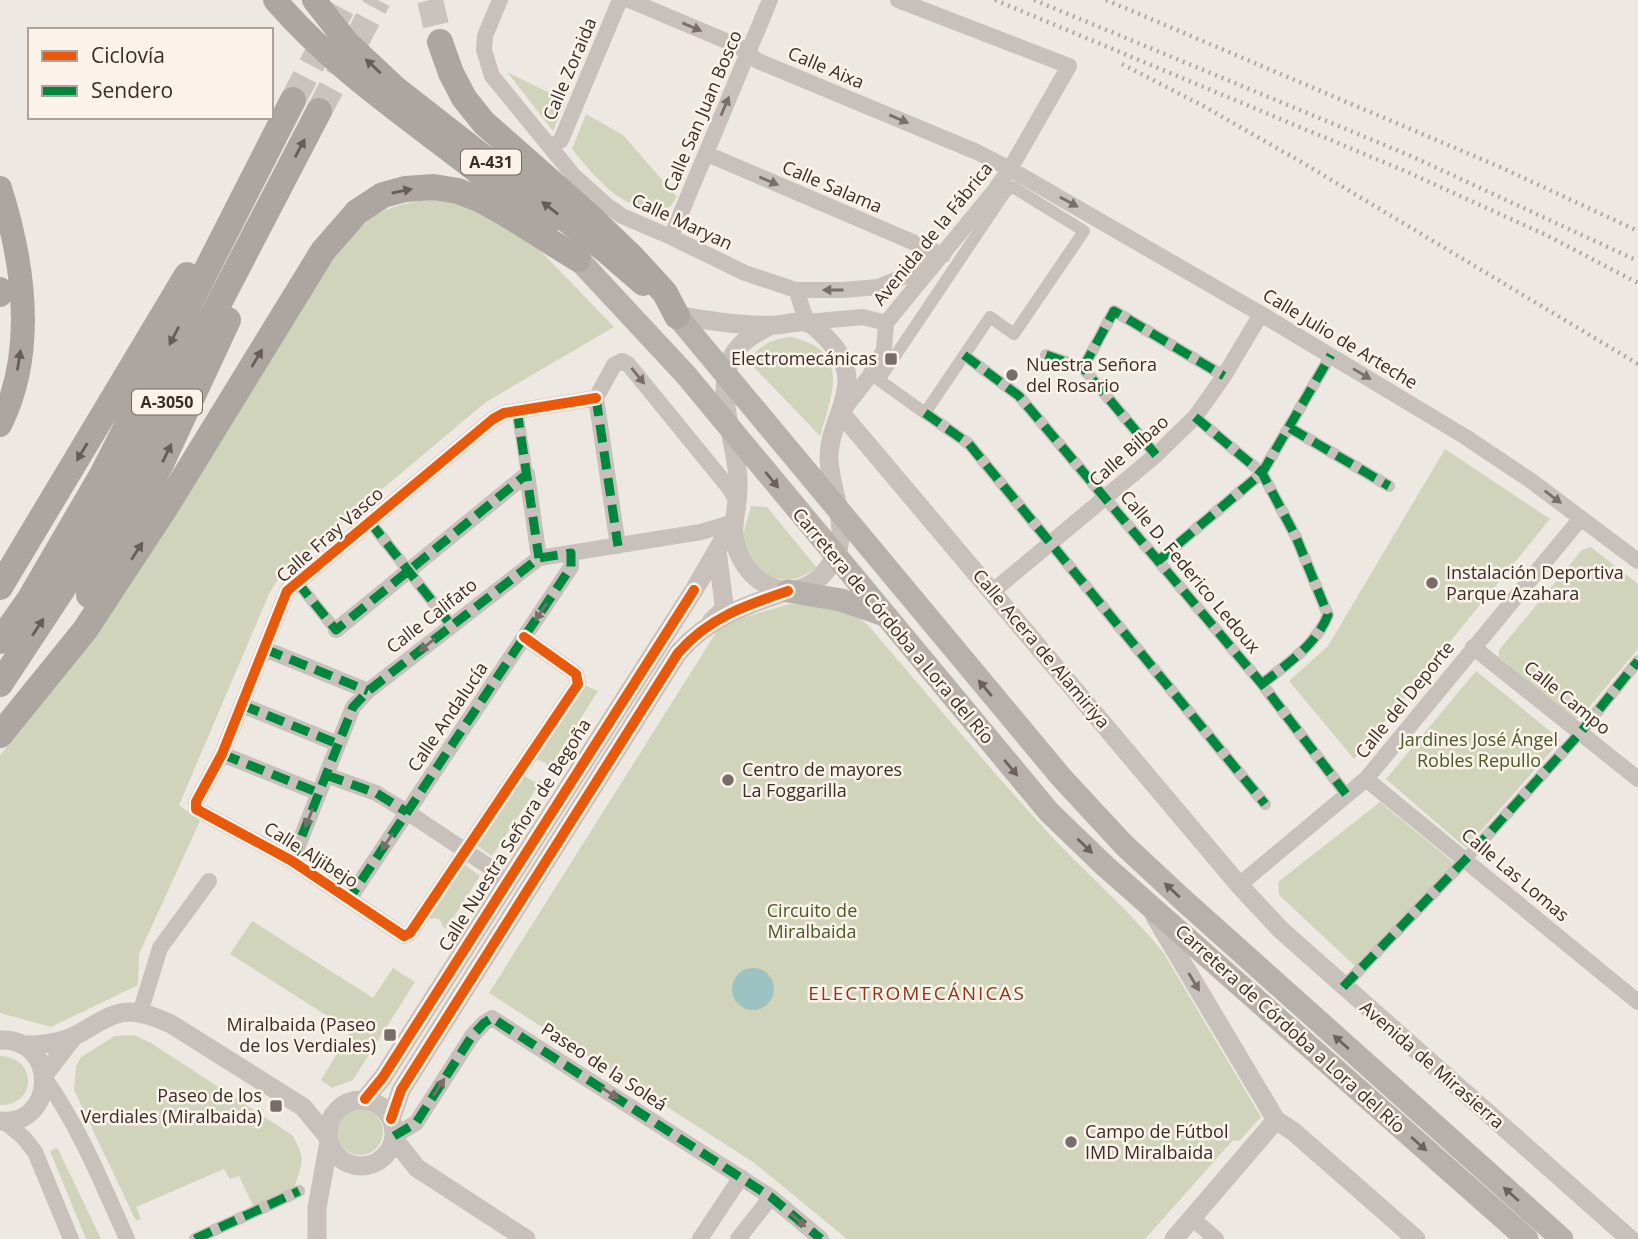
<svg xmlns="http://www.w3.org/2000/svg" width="1638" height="1239" viewBox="0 0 1638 1239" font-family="'Open Sans',sans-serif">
<rect width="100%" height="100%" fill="#eee8e2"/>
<path fill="#d0d4bb" d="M507,72l59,29 -13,30z
M586,114l37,21 54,62 -7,10c-47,8 -71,-26 -98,-58z
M438,199l24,5 68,36 84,87 -128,75 -204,171 -13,21 -90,211 21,16 -61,133 -1,31 -87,42 -51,-14v-258l89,-113 237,-378c38,-44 51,-60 112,-65z
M791,337c61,14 41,57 29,99l-72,-75c12,-16 23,-22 43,-24z
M1445,449l105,70 -196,240 -65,-78 39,-35z
M751,506l16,1 50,61c-6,3 -13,8 -19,10 -28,8 -57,-16 -54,-45 1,-9 5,-18 7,-27z
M1591,547l47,37v65l-59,70 -7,-1 -73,-61v-7l83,-100z
M789,604c32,1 53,0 79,21 61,71 120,142 183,211 37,39 78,74 112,116l98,165 -22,24 -6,-1 -88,99h-298l-94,-77 -264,-169 228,-362 22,-12z
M1476,671l85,69 -95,108 -80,-69z
M582,684l16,7 -50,79 -2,-7 -10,-4z
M523,770l3,7 9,5 7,-2 -50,76 -17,-12z
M1380,802l74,61 -99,103 -76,-71 -1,-13z
M461,862l19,14 -34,53 -3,-2 -3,-7 -4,-2 -5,1 -5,-3z
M252,921l121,77 20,-30 22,14 -62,98 -21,8 -11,-8 30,-49 -121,-77z
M134,1035l17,8 141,92c15,24 10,27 2,54l-40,19 -15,-32 -9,3 -6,-10 -88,38 5,12 -5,2 -62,-131 2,-24 5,-9 34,-21z
M0,1056c38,1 37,50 0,49z
M337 1132a23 23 0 1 1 46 0a23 23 0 1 1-46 0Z
M56,1148l2,1 43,90h-15l-36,-88z"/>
<path fill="#9cc2c1" d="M732 989a21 21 0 1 1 42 0a21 21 0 1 1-42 0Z"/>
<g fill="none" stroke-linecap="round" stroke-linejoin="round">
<path stroke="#cac3bd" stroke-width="26" stroke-dasharray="26 13" stroke-linecap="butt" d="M430,0l10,42
M293,100l53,-100
M319,111l59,-111"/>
<path stroke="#c8c0ba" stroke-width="12" d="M1013,187l71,44 -70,103 -24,-17 -65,96 -46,-33 127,-189z
M964,355l55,41 243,288 84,110
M1046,355l37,13 73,87
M1083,368l31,-57 110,65
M517,410l10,64
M925,413l44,31 296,360
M1195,417l67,56 34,64 32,78c-12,30 -41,49 -66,69
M1290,428l99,58
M370,522l81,103
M1158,561l104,-88 69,-118
M297,582l39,48
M1343,987l122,-127 115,-127 58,-72
M195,1239l104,-48"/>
<path stroke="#c8c0ba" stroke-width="16" d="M500,0l-15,36 -1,14 8,26 82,100 31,28 17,12 49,21 74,36 51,17h47l35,-3 40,-16 25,-16
M629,0l109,46 20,15 219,91 33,17 251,145 203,122 66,44 108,81
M551,148l10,-8 59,-140
M707,154l236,101
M671,237l99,-237
M796,290l11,32 56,-5 23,6
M596,398l18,-33 8,-4 6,3 102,125 7,13
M596,398l22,148
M841,413l28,-36 15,-27 2,-27 109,-133 15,-21 59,-103 -171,-66
M527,474l12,84
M993,591l163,-136 39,-38 29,-41 37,-62
M336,630l191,-156
M524,637l52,37 2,10 -168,249 -6,3 -112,-75 -96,-52v-7l26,-48 65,-163 206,-172 11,-6 92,-15
M1473,647l165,132
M265,649l103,42
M242,705l96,39
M222,754l97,39
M326,775l50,18 31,19 87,58 10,15
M1366,779l272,223
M292,861l61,-154 15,-16 171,-133 162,-26 33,-10
M1239,885l127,-106 215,-261
M349,899l222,-332v-14
M140,1013l20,-65 49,-67
M44,1077c36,51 58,106 83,162
M5,1122l19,16 11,14 36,87
M394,1136l22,-13 56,-87 12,-13 8,-5 279,179 50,42
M1192,1218l24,21
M700,1239l41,-62
M738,1239l33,-42"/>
<path stroke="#c8c0ba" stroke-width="19" d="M677,316c33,4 66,11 100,9 9,-1 23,-5 31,-2 10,4 17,14 24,21 36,42 -4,73 -3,115 1,34 24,70 3,103 -36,60 -108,15 -97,-46 3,-16 4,-32 2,-48 -4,-31 -19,-73 -8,-104 6,-20 25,-30 42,-39
M841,413l398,472 42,45 349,309
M711,622l11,-11 2,-7 -7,-53
M1154,915l122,205 18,12 122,107
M0,1040c60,-2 56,87 0,81
M23,1045c18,0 39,-2 55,-11 16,-8 31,-21 50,-22 16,0 29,6 43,12l132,83 24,29
M44,1075l30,-39
M365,1099l18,-22 311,-487 39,-67
M328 1133a33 33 0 1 1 66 0a33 33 0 1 1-66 0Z
M391,1119l10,-29 277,-437c30,-35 68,-48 110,-62
M394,1139l23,29 109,71
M317,1239v-31l12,-66
M1174,1239l102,-119"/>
<path stroke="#b8b0ab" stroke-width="23" d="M578,259l108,116 363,437 56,54 422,373
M677,316l384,461 63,68 57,53 381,341
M788,591l53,9 41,14"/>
<path stroke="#ada59f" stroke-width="24" d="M275,0c78,91 185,149 271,230
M314,0l33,42 49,46 209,163 38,33
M0,188c24,76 37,163 0,237
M0,289v6"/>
<path stroke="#ada6a0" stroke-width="26" d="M440,42l11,31 13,25 20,25 102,90 47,45 32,35 12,23
M0,587l187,-312
M89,595l72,-131 67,-144
M0,641l29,-41 74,-127 190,-373
M0,684l64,-97 78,-136 177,-340
M0,735l85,-105 82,-125 156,-254 34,-39 26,-17 22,-6 29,-2 24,4 23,9 25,14 72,45"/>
<path stroke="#afa9a5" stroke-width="4.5" stroke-dasharray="2 5" stroke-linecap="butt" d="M995,0l410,171 141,64 92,48
M1034,0l377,156 227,105
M1106,0l394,167 138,64
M1122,64l85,44 87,50
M1288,154l350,210"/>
<path stroke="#00873e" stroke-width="9" stroke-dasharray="18 9" stroke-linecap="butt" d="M964,355l55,41 243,288 84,110
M1046,355l37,13 73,87
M1083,368l31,-57 110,65
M596,398l22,148
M517,410l22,148
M925,413l44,31 296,360
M1195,417l67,56 34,64 32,78c-12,30 -41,49 -66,69
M1290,428l99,58
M370,522l81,103
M1158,561l104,-88 69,-118
M297,582l39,48 191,-156
M265,649l103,42
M242,705l96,39
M222,754l97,39
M326,775l50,18 31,19
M292,861l61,-154 15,-16 171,-133 32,-5v14l-222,332
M1343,987l122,-127 115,-127 58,-72
M394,1136l22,-13 56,-87 12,-13 8,-5 279,179 50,42
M195,1239l104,-48"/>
<g stroke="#fbf2e9" stroke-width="15">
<path id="cycleway" d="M524,637l52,37 2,10 -168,249 -6,3 -112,-75 -96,-52v-7l26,-48 65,-163 206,-172 11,-6 92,-15
M365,1099l18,-22 311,-487
M391,1119l10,-29 277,-437c30,-35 68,-48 110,-62"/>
</g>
<use href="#cycleway" stroke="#e8590c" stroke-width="10"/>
</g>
<defs><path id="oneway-solid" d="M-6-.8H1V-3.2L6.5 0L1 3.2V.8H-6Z" transform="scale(1.75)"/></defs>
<g fill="#796f6a">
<use href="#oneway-solid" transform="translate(692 27) rotate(23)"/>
<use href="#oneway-solid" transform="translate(725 106) rotate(-67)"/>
<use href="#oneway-solid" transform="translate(899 119) rotate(23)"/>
<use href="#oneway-solid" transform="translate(769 181) rotate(23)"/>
<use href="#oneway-solid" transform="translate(1069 202) rotate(29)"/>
<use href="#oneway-solid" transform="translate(833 290) rotate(-180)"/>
<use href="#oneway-solid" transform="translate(1362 374) rotate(31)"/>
<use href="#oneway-solid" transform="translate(638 376) rotate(51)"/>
<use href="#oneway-solid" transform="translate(1553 497) rotate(37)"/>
<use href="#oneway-solid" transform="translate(541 612) rotate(124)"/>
<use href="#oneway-solid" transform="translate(427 645) rotate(141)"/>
<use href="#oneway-solid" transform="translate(309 818) rotate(112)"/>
<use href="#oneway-solid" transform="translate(387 842) rotate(124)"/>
<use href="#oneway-solid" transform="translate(1194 982) rotate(59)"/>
<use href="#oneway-solid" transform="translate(439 1087) rotate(-57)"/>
<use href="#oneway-solid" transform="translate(610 1093) rotate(33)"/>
<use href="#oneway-solid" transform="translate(798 1220) rotate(41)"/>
</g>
<g fill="#675d58">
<use href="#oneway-solid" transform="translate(373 66) rotate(-137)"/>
<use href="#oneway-solid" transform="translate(300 148) rotate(-62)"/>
<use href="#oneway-solid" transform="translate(402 191) rotate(-12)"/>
<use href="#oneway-solid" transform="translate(550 208) rotate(-142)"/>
<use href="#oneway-solid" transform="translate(174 336) rotate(117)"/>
<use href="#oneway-solid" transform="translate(257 358) rotate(-59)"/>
<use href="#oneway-solid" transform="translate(19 360) rotate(-81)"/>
<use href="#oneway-solid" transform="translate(82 452) rotate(121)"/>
<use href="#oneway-solid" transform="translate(167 453) rotate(-64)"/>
<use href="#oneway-solid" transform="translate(137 551) rotate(-57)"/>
<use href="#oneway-solid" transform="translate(38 627) rotate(-57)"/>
</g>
<g fill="#6c615c">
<use href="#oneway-solid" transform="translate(772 480) rotate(51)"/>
<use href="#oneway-solid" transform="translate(985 688) rotate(-130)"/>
<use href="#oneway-solid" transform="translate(1011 768) rotate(50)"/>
<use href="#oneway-solid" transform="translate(1085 846) rotate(44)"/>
<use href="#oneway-solid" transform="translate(1172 890) rotate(-137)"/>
<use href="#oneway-solid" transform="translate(1341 1042) rotate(-138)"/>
<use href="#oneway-solid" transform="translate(1419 1144) rotate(42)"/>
<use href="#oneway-solid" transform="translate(1511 1194) rotate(-138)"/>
</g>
<g fill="#786e69" stroke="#fbf2e9" stroke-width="2.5">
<rect x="884" y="352" width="14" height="14" rx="3.5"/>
<circle cx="1012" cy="375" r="7"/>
<circle cx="1432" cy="583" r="7"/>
<circle cx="728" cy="780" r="7"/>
<rect x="383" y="1028" width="14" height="14" rx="3.5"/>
<rect x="269" y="1099" width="14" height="14" rx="3.5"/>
<circle cx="1071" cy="1142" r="7"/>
</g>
<g text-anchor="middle" stroke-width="5" stroke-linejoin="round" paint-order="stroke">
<g fill="#fbf2e9" stroke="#736862" stroke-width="2">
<rect x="461" y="149.5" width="60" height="25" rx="5"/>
<rect x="132" y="389.5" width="70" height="25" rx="5"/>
</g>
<g font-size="16" font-weight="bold" fill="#392d28">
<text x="491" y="168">A-431</text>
<text x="167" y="408">A-3050</text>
</g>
<g font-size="18" fill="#392d28" stroke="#fbf2e9">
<text transform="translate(826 68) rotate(23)" y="6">Calle Aixa</text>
<text transform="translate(570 69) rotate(-67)" y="6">Calle Zoraida</text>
<text transform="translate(703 111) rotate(-67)" y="6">Calle San Juan Bosco</text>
<text transform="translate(832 187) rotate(23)" y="6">Calle Salama</text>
<text transform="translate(682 222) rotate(25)" y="6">Calle Maryan</text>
<text transform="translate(933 234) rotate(-51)" y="6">Avenida de la Fábrica</text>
<text transform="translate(1340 339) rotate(31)" y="6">Calle Julio de Arteche</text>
<text transform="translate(1129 451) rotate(-41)" y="6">Calle Bilbao</text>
<text transform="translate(330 535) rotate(-41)" y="6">Calle Fray Vasco</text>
<text transform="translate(1190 572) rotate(50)" y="6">Calle D. Federico Ledoux</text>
<text transform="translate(432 616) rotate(-38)" y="6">Calle Califato</text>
<text transform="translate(893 626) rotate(50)" y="6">Carretera de Córdoba a Lora del Río</text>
<text transform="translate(1041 649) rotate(50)" y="6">Calle Acera de Alamiriya</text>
<text transform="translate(1567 698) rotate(39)" y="6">Calle Campo</text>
<text transform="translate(1405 700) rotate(-51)" y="6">Calle del Deporte</text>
<text transform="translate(448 717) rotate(-56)" y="6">Calle Andalucía</text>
<text transform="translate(515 835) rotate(-58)" y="6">Calle Nuestra Señora de Begoña</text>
<text transform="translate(311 855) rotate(32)" y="6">Calle Aljibejo</text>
<text transform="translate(1515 875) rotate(40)" y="6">Calle Las Lomas</text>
<text transform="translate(1290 1029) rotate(42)" y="6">Carretera de Córdoba a Lora del Río</text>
<text transform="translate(1432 1065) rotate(41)" y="6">Avenida de Mirasierra</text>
<text transform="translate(604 1067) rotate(33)" y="6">Paseo de la Soleá</text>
</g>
<g font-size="18" fill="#392d28" stroke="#fbf2e9" text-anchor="start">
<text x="877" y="365" text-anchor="end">Electromecánicas</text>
<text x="1026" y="371">Nuestra Señora<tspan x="1026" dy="21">del Rosario</tspan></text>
<text x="1446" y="579">Instalación Deportiva<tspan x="1446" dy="21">Parque Azahara</tspan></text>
<text x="742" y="776">Centro de mayores<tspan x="742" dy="21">La Foggarilla</tspan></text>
<text x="376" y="1031" text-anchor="end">Miralbaida (Paseo<tspan x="376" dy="21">de los Verdiales)</tspan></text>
<text x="262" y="1102" text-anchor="end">Paseo de los<tspan x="262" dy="21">Verdiales (Miralbaida)</tspan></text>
<text x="1085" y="1138">Campo de Fútbol<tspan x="1085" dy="21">IMD Miralbaida</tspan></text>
</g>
<g font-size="18" fill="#49592a" stroke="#fbf2e9">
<text x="1479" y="746">Jardines José Ángel<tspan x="1479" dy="21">Robles Repullo</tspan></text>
<text x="812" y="917">Circuito de<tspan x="812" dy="21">Miralbaida</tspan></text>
</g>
<g font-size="19" letter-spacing="2" fill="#8d341c" stroke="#fbf2e9">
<text x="917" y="1000">ELECTROMECÁNICAS</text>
</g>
</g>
<rect x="28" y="28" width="245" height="91" fill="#fbf2e9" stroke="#ada39c" stroke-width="2"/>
<rect x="42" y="51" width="35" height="10" fill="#e8590c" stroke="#ada39c" stroke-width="2"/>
<text x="91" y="63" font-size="21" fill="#392d28">Ciclovía</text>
<rect x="42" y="86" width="35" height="10" fill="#00873e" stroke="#ada39c" stroke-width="2"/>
<text x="91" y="98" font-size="21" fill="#392d28">Sendero</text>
</svg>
